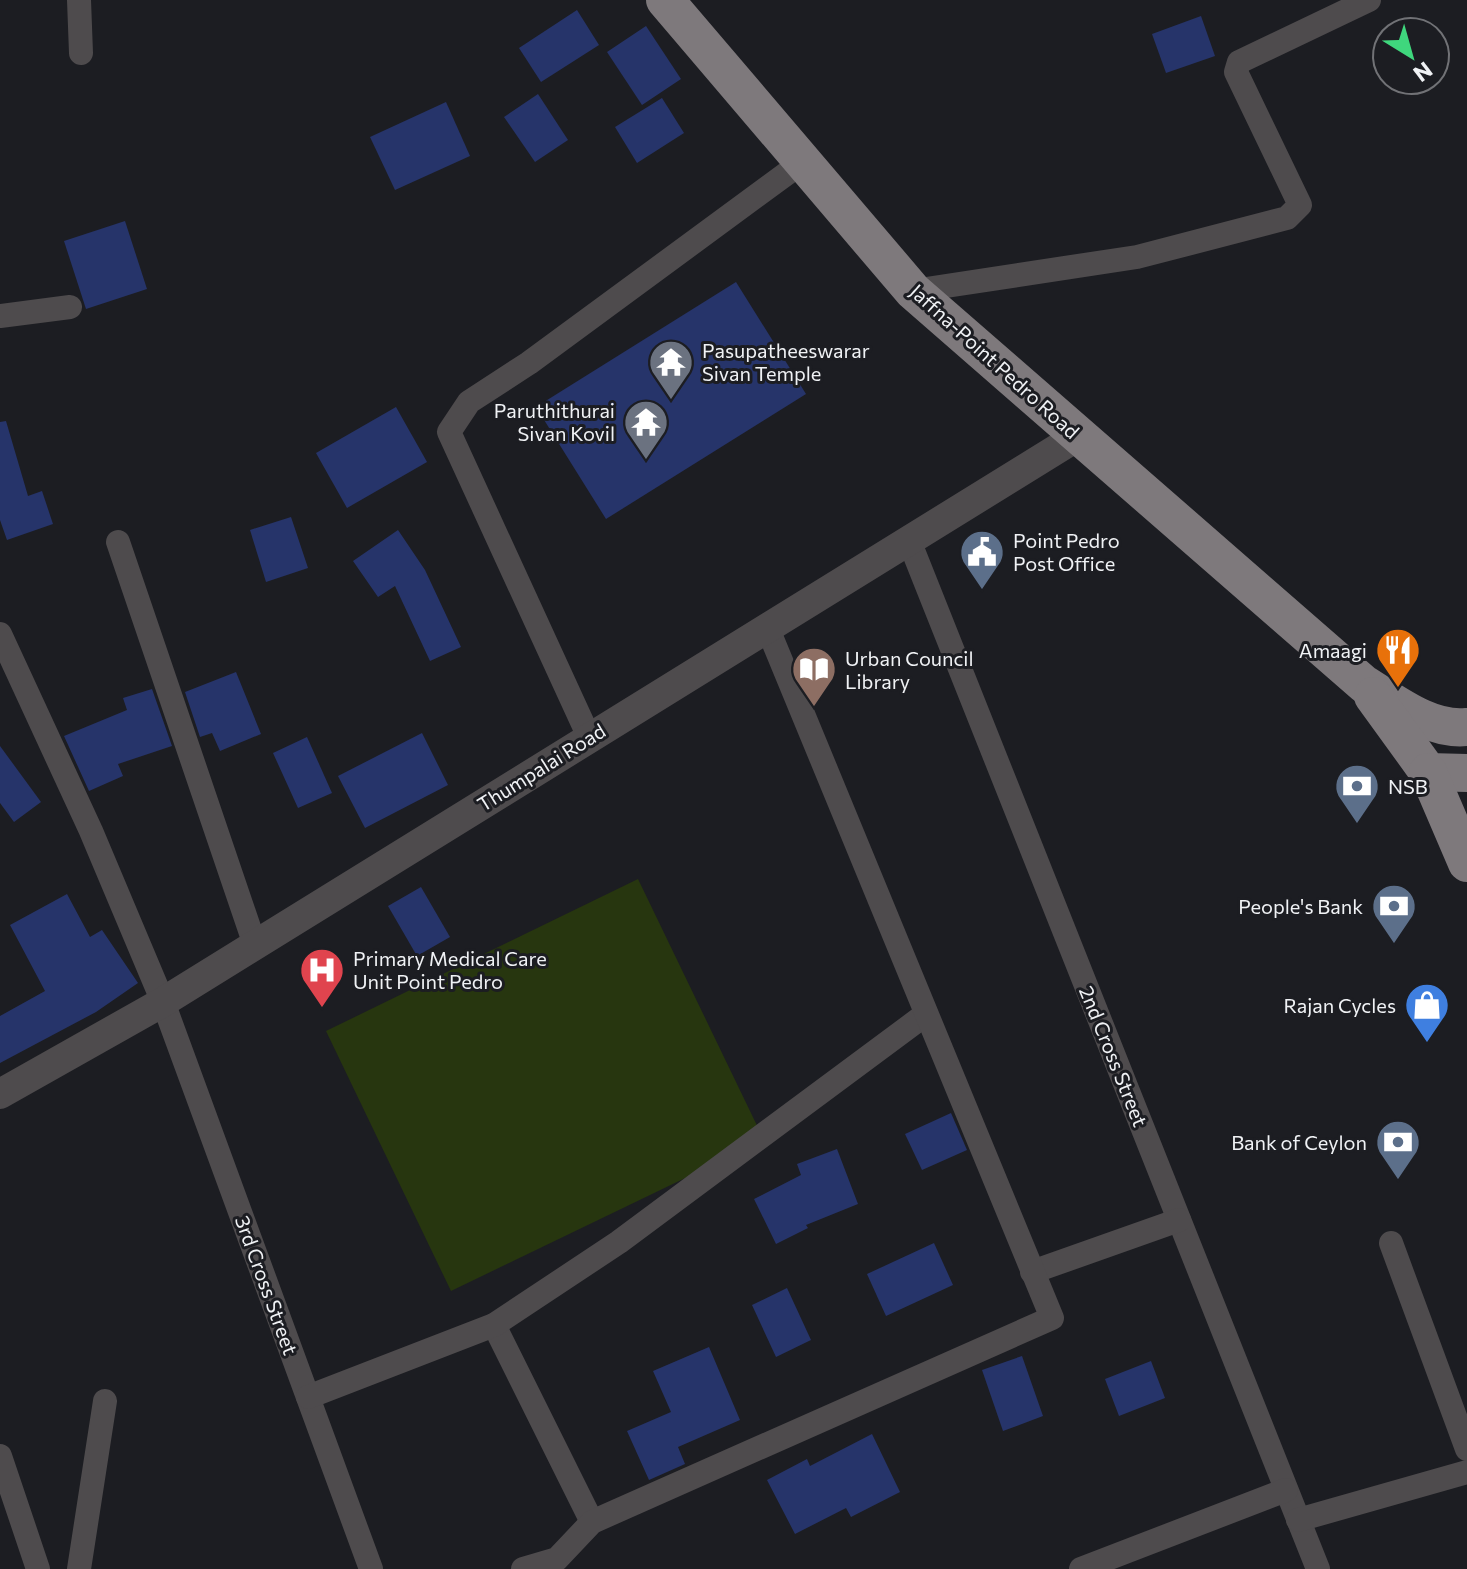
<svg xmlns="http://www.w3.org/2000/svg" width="1467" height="1569" font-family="Commissioner,sans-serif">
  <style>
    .green { fill: #27360f }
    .building { fill: #26346a }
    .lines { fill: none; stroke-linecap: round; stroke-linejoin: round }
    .minor { stroke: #4e4b4d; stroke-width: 24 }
    .tertiary { stroke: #4e4b4d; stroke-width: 30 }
    .primary { stroke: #7e797c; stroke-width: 38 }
    .labels { text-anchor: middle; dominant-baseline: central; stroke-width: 6; stroke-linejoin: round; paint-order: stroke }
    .poi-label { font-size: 20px; fill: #f0f2f5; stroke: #1c1d22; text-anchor: start }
    .street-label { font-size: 20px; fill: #f0f2f5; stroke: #1c1d22 }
  </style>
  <rect width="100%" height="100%" fill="#1c1d22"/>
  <polygon class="green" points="638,879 764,1140 451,1291 326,1031"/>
  <g class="building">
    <polygon points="577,10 599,45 541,82 519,48"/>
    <polygon points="1201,16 1215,56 1166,73 1152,34"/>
    <polygon points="646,26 681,79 642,105 607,52"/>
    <polygon points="538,94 568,140 535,162 504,117"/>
    <polygon points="662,98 684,133 637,163 615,127"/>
    <polygon points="446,102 470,156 395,190 370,137"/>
    <polygon points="125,221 147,289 86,309 64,241"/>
    <polygon points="736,282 806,394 606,519 536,407"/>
    <polygon points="396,407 427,462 347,508 316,453"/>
    <polygon points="6,421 28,496 42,491 53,524 7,540 0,520 0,422"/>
    <polygon points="291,517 308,568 266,582 250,530"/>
    <polygon points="398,530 425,570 461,647 430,661 395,586 378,597 353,561"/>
    <polygon points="236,672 261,734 220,751 212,733 200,737 185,692"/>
    <polygon points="152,689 172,746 118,764 123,776 89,791 64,736 127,710 123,698"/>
    <polygon points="422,733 448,785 365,828 338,776"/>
    <polygon points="307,737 332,793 298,808 273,753"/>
    <polygon points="0,746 41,802 14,822 0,803"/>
    <polygon points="421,887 450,937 417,956 388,906"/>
    <polygon points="67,894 90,937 102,930 138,983 96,1012 0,1063 0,1016 45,991 10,925"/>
    <polygon points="951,1113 967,1150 922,1170 905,1134"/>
    <polygon points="837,1149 858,1204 806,1225 808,1228 776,1244 754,1199 801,1175 797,1164"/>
    <polygon points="934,1243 953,1285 886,1316 867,1274"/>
    <polygon points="787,1288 811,1340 776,1357 752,1305"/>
    <polygon points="709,1347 740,1420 678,1447 685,1464 649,1480 627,1431 671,1412 653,1371"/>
    <polygon points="1022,1356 1043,1416 1003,1431 982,1370"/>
    <polygon points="1151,1361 1165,1398 1119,1416 1105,1379"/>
    <polygon points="872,1434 900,1492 851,1517 846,1508 795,1534 767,1480 807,1459 810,1466"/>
  </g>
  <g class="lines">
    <g class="minor">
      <polyline points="79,0 81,53"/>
      <polyline points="913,291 1137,257 1287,218 1300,205 1236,72 1239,62 1369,0"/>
      <polyline points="0,316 70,307"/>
      <polyline points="118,542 255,945"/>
      <polyline points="910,543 1318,1569"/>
      <polyline points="0,634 91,831 163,1002 371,1569"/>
      <polyline points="589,737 449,432 469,402 529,363 801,163"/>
      <polyline points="1391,1243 1467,1449"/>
      <polyline points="1032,1272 1179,1220"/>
      <polyline points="494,1325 592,1522"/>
      <polyline points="308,1397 494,1325 619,1242 926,1014"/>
      <polyline points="0,1456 38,1569"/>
      <polyline points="1298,1520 1467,1472"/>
      <polyline points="79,1569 105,1401"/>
      <polyline points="523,1569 557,1559 592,1522 1052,1318 768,629"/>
      <polyline points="1081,1569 1286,1490"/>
    </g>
    <polyline class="tertiary" points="0,1094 163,1002 1078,436"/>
    <g class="primary">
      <path d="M665 0 913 291 1364 684C1395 703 1430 731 1467 727"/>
      <polyline points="1373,696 1428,772 1467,773"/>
      <polyline points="1428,772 1467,863"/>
    </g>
  </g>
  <defs>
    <g id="temple-pin" transform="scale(2.3)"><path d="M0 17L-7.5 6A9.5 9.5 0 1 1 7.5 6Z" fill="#6b7280" stroke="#1c1d22"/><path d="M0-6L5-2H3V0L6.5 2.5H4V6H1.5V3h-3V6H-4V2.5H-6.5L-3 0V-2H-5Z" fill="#fff"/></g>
    <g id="civic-pin" transform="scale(2.3)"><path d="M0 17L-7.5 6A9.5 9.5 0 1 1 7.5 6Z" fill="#5c6f8a" stroke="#1c1d22"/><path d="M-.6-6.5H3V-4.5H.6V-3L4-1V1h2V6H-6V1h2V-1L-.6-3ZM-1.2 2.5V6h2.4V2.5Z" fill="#fff"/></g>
    <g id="restaurant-pin" transform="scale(2.3)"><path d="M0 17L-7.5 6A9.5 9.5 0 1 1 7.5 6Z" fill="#e8710a" stroke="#1c1d22"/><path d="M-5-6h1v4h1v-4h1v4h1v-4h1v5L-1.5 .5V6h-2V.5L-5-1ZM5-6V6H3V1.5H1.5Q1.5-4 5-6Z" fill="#fff"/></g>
    <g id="library-pin" transform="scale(2.3)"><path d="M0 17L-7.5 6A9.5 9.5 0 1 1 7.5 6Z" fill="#8d6e63" stroke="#1c1d22"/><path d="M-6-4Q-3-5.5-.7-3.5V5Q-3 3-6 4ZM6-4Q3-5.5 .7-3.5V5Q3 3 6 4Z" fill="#fff"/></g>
    <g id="bank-pin" transform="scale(2.3)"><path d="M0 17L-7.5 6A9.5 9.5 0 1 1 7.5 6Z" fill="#5c6f8a" stroke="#1c1d22"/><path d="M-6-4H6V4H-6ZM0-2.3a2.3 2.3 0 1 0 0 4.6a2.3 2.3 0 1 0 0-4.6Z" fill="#fff"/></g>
    <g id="hospital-pin" transform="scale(2.3)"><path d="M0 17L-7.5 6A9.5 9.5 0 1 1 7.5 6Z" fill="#e0444e" stroke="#1c1d22"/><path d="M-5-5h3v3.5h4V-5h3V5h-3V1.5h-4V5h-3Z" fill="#fff"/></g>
    <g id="shop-pin" transform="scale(2.3)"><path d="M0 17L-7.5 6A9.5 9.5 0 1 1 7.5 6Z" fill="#3f7fe0" stroke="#1c1d22"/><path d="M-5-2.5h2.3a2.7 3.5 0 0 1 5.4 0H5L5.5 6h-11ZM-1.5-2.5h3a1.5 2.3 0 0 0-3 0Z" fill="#fff"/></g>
  </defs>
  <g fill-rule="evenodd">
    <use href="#temple-pin" x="671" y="362"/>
    <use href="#temple-pin" x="646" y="422"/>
    <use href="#civic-pin" x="982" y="552"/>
    <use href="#restaurant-pin" x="1398" y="650"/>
    <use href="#library-pin" x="814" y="669"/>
    <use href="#bank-pin" x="1357" y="786"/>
    <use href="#bank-pin" x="1394" y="906"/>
    <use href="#hospital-pin" x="322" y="970"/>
    <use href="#shop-pin" x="1427" y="1005"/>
    <use href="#bank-pin" x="1398" y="1142"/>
  </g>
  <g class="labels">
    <g class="poi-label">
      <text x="702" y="350">Pasupatheeswarar<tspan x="702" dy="23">Sivan Temple</tspan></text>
      <text x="615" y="410" text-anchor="end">Paruthithurai<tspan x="615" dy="23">Sivan Kovil</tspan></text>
      <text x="1013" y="540">Point Pedro<tspan x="1013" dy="23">Post Office</tspan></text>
      <text x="1367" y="650" text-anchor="end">Amaagi</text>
      <text x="845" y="658">Urban Council<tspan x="845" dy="23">Library</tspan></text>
      <text x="1388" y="786">NSB</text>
      <text x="1363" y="906" text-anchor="end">People's Bank</text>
      <text x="353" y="958">Primary Medical Care<tspan x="353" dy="23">Unit Point Pedro</tspan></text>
      <text x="1396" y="1005" text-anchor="end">Rajan Cycles</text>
      <text x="1367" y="1142" text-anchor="end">Bank of Ceylon</text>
    </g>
    <g class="street-label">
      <text transform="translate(995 361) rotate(42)">Jaffna-Point Pedro Road</text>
      <text transform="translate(541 767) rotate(-32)">Thumpalai Road</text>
      <text transform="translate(1114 1056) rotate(68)">2nd Cross Street</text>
      <text transform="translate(267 1285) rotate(70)">3rd Cross Street</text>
    </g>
  </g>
  <g transform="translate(1411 56) rotate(143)"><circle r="38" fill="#1c1d22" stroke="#717276" stroke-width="2"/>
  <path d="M0-6L14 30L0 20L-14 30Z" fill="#3fd77d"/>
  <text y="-12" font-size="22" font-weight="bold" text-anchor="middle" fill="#f0f2f5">N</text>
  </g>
</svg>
